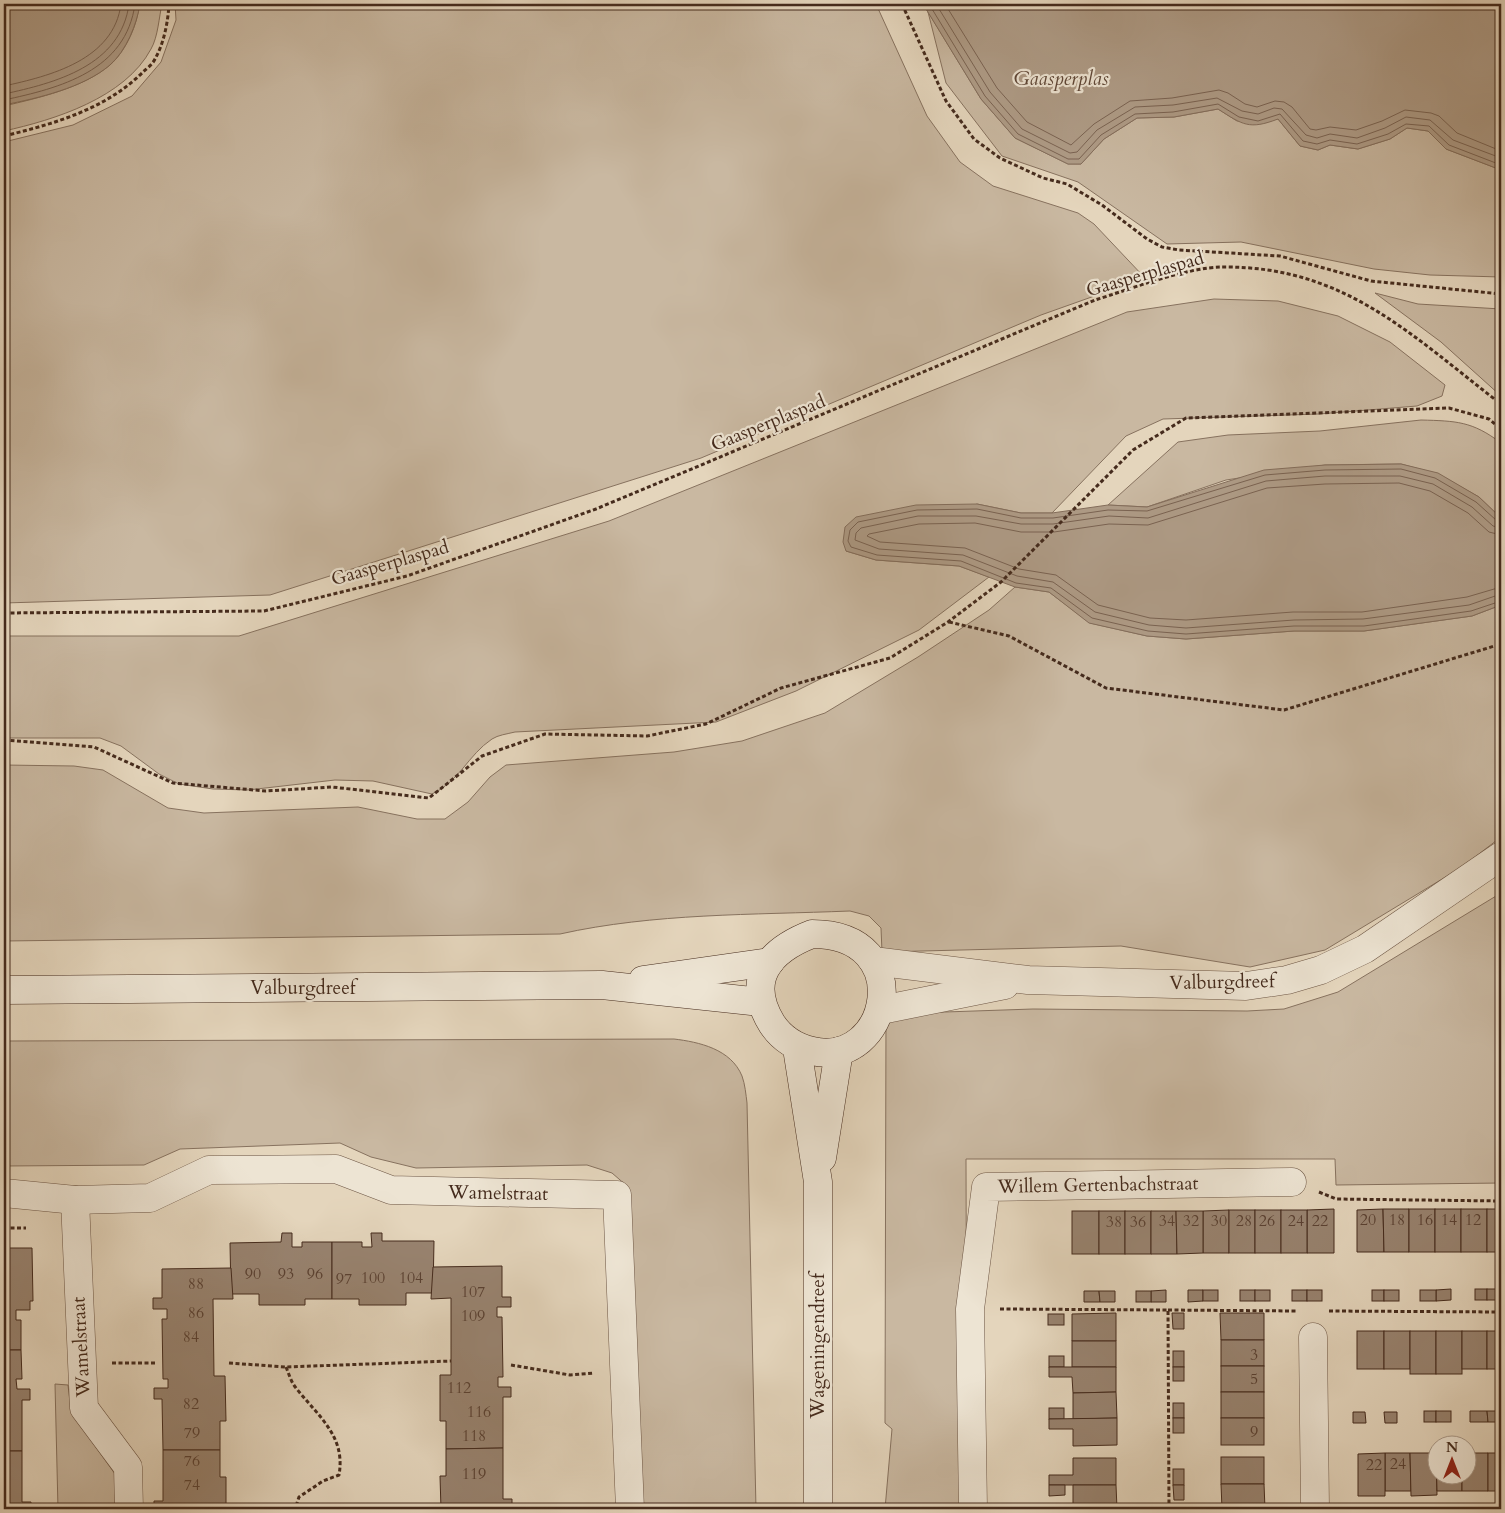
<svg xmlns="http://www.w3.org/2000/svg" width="1505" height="1513" font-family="Cardo,serif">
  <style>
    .green { fill: #c9b8a1; stroke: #87725f }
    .water { fill: #ae9b86; stroke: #846e5c }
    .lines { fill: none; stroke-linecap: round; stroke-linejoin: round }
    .shore { stroke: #7a6352; stroke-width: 1 }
    .building { fill: #988370; stroke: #452b1d }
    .street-casing { stroke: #6d5645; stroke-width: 29 }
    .secondary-casing { stroke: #452b1d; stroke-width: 29 }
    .path { stroke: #452b1d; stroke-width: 3; stroke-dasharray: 4 2.5; stroke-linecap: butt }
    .street { stroke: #ede4d3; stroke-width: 28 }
    .secondary { stroke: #ede4d3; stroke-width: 28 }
    .labels { text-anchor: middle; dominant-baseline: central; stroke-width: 4.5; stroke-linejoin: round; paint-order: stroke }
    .number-label { font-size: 16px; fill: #5a4132 }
    .street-label { font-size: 19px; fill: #452b1d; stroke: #ede4d3 }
    .water-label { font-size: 20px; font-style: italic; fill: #5f4737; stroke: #ede4d3 }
  </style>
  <rect width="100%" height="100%" fill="#e4d5bc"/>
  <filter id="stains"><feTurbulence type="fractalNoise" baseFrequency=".004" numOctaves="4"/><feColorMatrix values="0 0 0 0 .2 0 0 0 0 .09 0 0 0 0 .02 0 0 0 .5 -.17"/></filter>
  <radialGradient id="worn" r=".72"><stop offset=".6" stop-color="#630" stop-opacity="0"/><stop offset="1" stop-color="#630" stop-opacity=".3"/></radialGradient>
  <g class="green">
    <path d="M139 4H162C159 17 158 37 151 49 125 98 54 120 4 131V106C38 98 83 88 110 65 126 51 138 24 139 4Z"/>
    <polygon points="175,4 876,4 927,116 960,162 993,186 1078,213 1094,224 1145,278 1041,315 701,458 270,595 4,603 4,142 73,125 132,96 161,62 176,20"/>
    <polygon points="928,12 981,99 1015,138 1068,164 1081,164 1104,139 1137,118 1174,117 1218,109 1237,121 1278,119 1300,146 1318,150 1330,145 1358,149 1390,139 1407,128 1428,131 1446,149 1501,170 1501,277 1430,275 1374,269 1241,242 1167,244 1078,182 1002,156 946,83"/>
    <polygon points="1375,293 1418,304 1501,309 1501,396 1441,342"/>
    <path d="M1214 299 1278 301 1338 316 1390 342 1445 385 1442 396 1417 406 1319 414 1163 419 1126 436 1052 513H1021L977 504 846 551 876 560 959 566 989 577 919 630 796 691 716 722 515 732C507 734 498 735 492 739 468 755 459 782 432 794L373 781 335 780 248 790 213 789 179 784 159 774 121 746 100 738H4V636H239L609 521 1127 312Z"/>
    <path d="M1421 420C1456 421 1472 421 1501 443V518L1479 497 1438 474 1401 464 1325 465 1226 480 1147 507 1108 505 1178 442 1228 435 1320 431Z"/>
    <path d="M1015 587 1049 592 1090 623 1147 636 1186 639 1294 631H1364L1472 616 1501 605V837L1462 867 1325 950 1250 967 1121 946 882 952 881 928 869 916 850 911C753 915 654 913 560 934L4 941V765L74 766 103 770 168 808 204 813 358 807 417 819H445L468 802 490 777 506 765 674 752 742 741 825 713 918 657 989 610Z"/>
    <polygon points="1501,893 1501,1183 1336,1185 1335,1159 966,1159 967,1509 885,1509 892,1429 885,1423 886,1014 1033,1009 1247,1011 1284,1009 1338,992"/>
    <path d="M674 1039C699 1042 731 1049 742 1076 745 1084 746 1095 747 1103L756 1509H632L631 1218 627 1186 612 1173 587 1165 416 1168 371 1157 340 1143 180 1149 144 1165 4 1166V1041Z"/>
    <polygon points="55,1384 68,1385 71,1412 115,1474 115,1509 58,1509"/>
  </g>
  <g class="water">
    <path d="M4 4H140C137 24 126 51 110 65 83 88 38 98 4 105Z"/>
    <path d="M923 4H1501V170L1446 149 1428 131 1407 128 1390 139 1358 149 1330 145 1318 150 1300 146 1278 119C1249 130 1243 125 1218 109L1174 117 1137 118 1104 139 1081 164H1068L1015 138 981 99Z"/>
    <polygon points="1401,464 1438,473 1479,497 1501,518 1501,605 1472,616 1364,631 1294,631 1186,639 1147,636 1089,623 1049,592 1015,587 959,566 876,560 846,551 843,542 845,527 856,517 916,505 977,504 1021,513 1052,513 1108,505 1147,507 1264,470 1325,465"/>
  </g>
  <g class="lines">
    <g class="shore">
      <polyline points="929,4 985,96 1018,134 1068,159 1079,159 1101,135 1135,114 1173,112 1218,104 1239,117 1258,121 1280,114 1303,141 1317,144 1330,140 1357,144 1388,134 1406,124 1429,126 1449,145 1501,165"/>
      <polyline points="936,4 990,92 1022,129 1070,153 1077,152 1097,130 1135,107 1173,105 1217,98 1242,111 1258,114 1274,108 1282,109 1306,135 1317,138 1330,134 1357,138 1385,128 1406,117 1430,120 1453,140 1501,158"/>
      <polyline points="945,4 997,88 1027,122 1071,145 1094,124 1130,101 1172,98 1219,90 1228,93 1245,104 1257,107 1275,101 1284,102 1292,107 1310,129 1316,130 1330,127 1356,130 1382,121 1405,110 1431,113 1439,116 1457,133 1501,151"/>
      <path d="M4 86C50 76 114 60 121 4"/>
      <path d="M4 94C55 83 121 66 129 4"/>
      <path d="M4 100C60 88 126 71 135 4"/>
      <polyline points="1501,522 1496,520 1476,502 1435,478 1401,469 1325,470 1265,475 1147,511 1108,510 1053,518 1021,518 977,509 917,510 858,522 850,530 848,541 851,547 877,555 961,561 1016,583 1051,588 1092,618 1148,631 1186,634 1294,626 1364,626 1471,611 1501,601"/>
      <polyline points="1501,528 1493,526 1472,507 1433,484 1400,476 1325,476 1266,481 1148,518 1109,516 1053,524 1021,524 976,516 918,516 861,528 856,533 855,540 879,549 963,555 1017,576 1053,582 1095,612 1149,625 1186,628 1294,620 1363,619 1469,605 1501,594"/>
      <polyline points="1501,535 1489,532 1468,513 1430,491 1399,483 1325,484 1267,488 1148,525 1109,524 1054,532 1021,532 975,523 919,524 869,534 867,536 880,542 965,548 1019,569 1056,575 1098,605 1150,618 1186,620 1293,612 1362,612 1467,597 1501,587"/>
    </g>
  </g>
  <g class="building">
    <polygon points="1334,1209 1334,1253 1307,1253 1307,1210"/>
    <polygon points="1383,1209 1384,1252 1357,1252 1357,1210"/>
    <polygon points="1383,1209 1409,1209 1409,1252 1384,1252"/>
    <rect x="1409" y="1209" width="26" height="43"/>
    <rect x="1435" y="1209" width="26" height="43"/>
    <rect x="1461" y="1209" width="26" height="43"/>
    <rect x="1487" y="1209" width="14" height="43"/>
    <polygon points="1229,1210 1229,1253 1203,1253 1203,1211"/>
    <rect x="1229" y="1210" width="26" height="43"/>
    <rect x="1255" y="1210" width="26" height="43"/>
    <rect x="1281" y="1210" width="26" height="43"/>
    <rect x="1072" y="1211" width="27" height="43"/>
    <rect x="1099" y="1211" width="26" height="43"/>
    <rect x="1125" y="1211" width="26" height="43"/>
    <polygon points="1151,1211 1176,1211 1177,1254 1151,1254"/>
    <polygon points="1176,1211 1203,1211 1203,1253 1177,1254"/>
    <polygon points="282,1233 292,1233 292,1247 302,1247 302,1242 332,1242 332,1299 305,1299 305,1305 259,1305 259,1294 231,1294 230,1243 281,1242"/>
    <polygon points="371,1233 382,1233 382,1241 434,1241 433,1293 406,1293 406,1305 359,1305 359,1299 332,1299 332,1242 362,1242 362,1247 372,1247"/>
    <polygon points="4,1248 32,1248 33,1301 30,1301 30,1310 16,1310 16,1320 21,1320 21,1350 4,1350"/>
    <polygon points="502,1266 502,1297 511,1297 511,1307 497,1307 497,1317 502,1317 503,1377 498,1377 498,1387 511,1387 511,1397 503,1397 503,1448 446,1449 446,1421 440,1421 440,1375 451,1375 451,1298 431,1299 433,1267"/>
    <polygon points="231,1268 233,1299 213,1299 214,1376 225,1376 226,1421 220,1421 220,1450 163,1450 162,1399 154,1399 154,1388 168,1388 168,1379 163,1379 162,1319 167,1319 167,1309 153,1309 153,1298 162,1298 162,1269"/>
    <polygon points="1451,1289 1451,1300 1436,1301 1436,1290"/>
    <rect x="1475" y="1289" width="12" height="11"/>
    <rect x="1487" y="1289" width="14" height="11"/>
    <polygon points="1166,1290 1166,1302 1151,1302 1151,1291"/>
    <polygon points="1188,1290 1203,1290 1203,1301 1188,1302"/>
    <rect x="1203" y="1290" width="15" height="11"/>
    <rect x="1240" y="1290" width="15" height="11"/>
    <rect x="1255" y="1290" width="15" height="11"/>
    <rect x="1292" y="1290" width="15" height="11"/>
    <rect x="1307" y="1290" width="15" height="11"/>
    <rect x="1372" y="1290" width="12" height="11"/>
    <rect x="1384" y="1290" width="15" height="11"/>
    <rect x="1420" y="1290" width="16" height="11"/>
    <polygon points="1084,1291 1099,1291 1100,1302 1084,1302"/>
    <polygon points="1099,1291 1115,1291 1115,1302 1100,1302"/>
    <rect x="1136" y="1291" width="15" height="11"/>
    <polygon points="1116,1313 1116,1341 1072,1341 1072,1314"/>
    <polygon points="1172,1313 1184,1313 1184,1329 1173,1329"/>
    <polygon points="1220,1313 1264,1313 1264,1340 1221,1340"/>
    <rect x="1048" y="1314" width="16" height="11"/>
    <rect x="1357" y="1331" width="27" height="38"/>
    <rect x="1384" y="1331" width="26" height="38"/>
    <rect x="1410" y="1331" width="26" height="43"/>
    <rect x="1436" y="1331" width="26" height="43"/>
    <rect x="1462" y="1331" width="25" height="38"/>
    <rect x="1487" y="1331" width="14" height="38"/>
    <rect x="1221" y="1340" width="43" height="26"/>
    <rect x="1072" y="1341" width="44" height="26"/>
    <polygon points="4,1350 21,1350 22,1379 16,1379 17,1389 30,1389 30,1400 22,1400 22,1451 4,1451"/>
    <rect x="1173" y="1351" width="11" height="16"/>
    <rect x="1049" y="1356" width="15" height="11"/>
    <rect x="1221" y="1366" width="43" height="26"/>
    <polygon points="1049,1367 1116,1367 1116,1392 1073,1393 1072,1377 1049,1377"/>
    <rect x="1173" y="1367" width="11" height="14"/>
    <polygon points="1116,1392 1117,1418 1073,1419 1073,1393"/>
    <rect x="1221" y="1392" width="43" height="26"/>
    <rect x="1173" y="1403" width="11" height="15"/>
    <rect x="1049" y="1408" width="15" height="11"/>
    <rect x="1424" y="1411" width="12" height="11"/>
    <rect x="1436" y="1411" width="15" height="11"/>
    <polygon points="1470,1411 1487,1411 1488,1422 1470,1422"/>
    <polygon points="1487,1411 1500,1411 1500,1422 1488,1422"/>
    <polygon points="1353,1412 1365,1412 1366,1423 1353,1423"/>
    <polygon points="1384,1412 1397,1412 1397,1423 1385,1423"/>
    <polygon points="1117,1418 1117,1445 1073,1446 1073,1429 1049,1429 1049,1419"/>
    <rect x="1173" y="1418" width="11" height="15"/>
    <rect x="1221" y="1418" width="43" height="27"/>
    <polygon points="503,1448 503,1499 512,1499 512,1509 441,1509 440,1476 446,1476 446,1449"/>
    <polygon points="163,1450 220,1450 220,1477 226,1477 226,1509 154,1509 154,1501 163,1501"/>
    <polygon points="4,1451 22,1451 22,1502 31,1502 31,1509 4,1509"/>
    <polygon points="1385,1453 1410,1453 1411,1491 1385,1491"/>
    <polygon points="1385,1453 1385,1496 1358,1496 1358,1454"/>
    <polygon points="1410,1453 1436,1453 1437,1495 1411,1496"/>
    <polygon points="1436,1453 1438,1476 1462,1476 1462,1491 1437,1491"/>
    <polygon points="1468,1453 1488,1453 1488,1491 1462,1491 1462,1476 1468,1476"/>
    <rect x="1488" y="1453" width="13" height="38"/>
    <rect x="1221" y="1457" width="43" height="27"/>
    <polygon points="1073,1458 1116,1458 1116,1485 1049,1485 1049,1475 1073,1475"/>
    <rect x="1173" y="1469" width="11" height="16"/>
    <polygon points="1221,1484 1264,1484 1265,1509 1222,1509"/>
    <polygon points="1049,1485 1065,1485 1065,1495 1049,1496"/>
    <polygon points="1073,1485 1116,1485 1117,1509 1073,1509"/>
    <polygon points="1173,1485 1184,1485 1184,1500 1174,1500"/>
  </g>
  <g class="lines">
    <g class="street-casing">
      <g id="street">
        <polyline points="873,961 1028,980 1246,986 1287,980 1321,970 1365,949 1501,856"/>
        <polyline points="881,1010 1005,985"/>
        <polyline points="4,1193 75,1200 150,1198 209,1170 336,1169 391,1190 617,1195 630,1509"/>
        <polyline points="75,1200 84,1408 128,1467 129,1509"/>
        <polyline points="1313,1337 1315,1509"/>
        <polyline points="973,1509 970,1309 986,1187 1292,1182"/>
      </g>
    </g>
    <g class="secondary-casing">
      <g id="secondary">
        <path d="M812 934C919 934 890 1069 812 1051 795 1047 782 1039 772 1024 745 980 768 951 812 934Z"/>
        <polyline points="643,980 770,962"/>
        <polyline points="4,990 602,985 761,1002"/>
        <polyline points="797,1048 818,1182 818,1509"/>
        <polyline points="822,1158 839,1051"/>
      </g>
    </g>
    <g class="path">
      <polyline points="902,4 946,101 974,139 1000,158 1043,178 1067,184 1102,205 1147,239 1162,247 1179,250 1280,256 1371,281 1501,294"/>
      <path d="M4 136C53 124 104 110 142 73 146 69 152 65 155 59 164 43 168 22 169 4"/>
      <path d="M4 613 264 611 407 576 596 509 1095 300C1131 289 1187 267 1223 267 1345 266 1412 336 1501 404"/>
      <polyline points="949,622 1009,636 1106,688 1284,710 1501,644"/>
      <polyline points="4,740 94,747 173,783 266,791 332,787 429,798 482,756 545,734 647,736 706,724 781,688 890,658 948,622 1001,582 1133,450 1186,418 1449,408 1489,419 1501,429"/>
      <polyline points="1319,1192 1336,1199 1501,1201"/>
      <polyline points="4,1228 26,1228"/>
      <polyline points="1000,1309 1168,1310 1169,1509"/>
      <polyline points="1168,1310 1296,1311"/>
      <polyline points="1329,1311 1501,1312"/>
      <polyline points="112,1363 157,1363"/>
      <polyline points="229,1363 286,1367 451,1361"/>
      <polyline points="511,1365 570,1375 594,1373"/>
      <path d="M286 1367C289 1374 291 1382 296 1388 318 1416 346 1436 339 1475L323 1481 299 1497 295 1509"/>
    </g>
    <use href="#street" class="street"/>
    <use href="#secondary" class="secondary"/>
  </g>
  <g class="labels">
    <g class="number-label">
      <text x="1368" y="1220">20</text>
      <text x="1397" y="1220">18</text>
      <text x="1425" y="1220">16</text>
      <text x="1449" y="1220">14</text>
      <text x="1473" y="1220">12</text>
      <text x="1167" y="1221">34</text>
      <text x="1191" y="1221">32</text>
      <text x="1219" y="1221">30</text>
      <text x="1244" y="1221">28</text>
      <text x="1267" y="1221">26</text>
      <text x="1296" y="1221">24</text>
      <text x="1320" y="1221">22</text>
      <text x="1114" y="1222">38</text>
      <text x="1138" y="1222">36</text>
      <text x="253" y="1274">90</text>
      <text x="286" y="1274">93</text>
      <text x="315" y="1274">96</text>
      <text x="373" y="1278">100</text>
      <text x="411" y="1278">104</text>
      <text x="344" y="1279">97</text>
      <text x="196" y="1284">88</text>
      <text x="473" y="1292">107</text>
      <text x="196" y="1313">86</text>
      <text x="473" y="1316">109</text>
      <text x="191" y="1337">84</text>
      <text x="1254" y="1355">3</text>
      <text x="1254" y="1379">5</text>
      <text x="459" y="1388">112</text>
      <text x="191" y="1404">82</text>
      <text x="479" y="1412">116</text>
      <text x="1254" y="1432">9</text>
      <text x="192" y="1433">79</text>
      <text x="474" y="1436">118</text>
      <text x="192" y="1461">76</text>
      <text x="1398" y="1464">24</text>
      <text x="1374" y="1465">22</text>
      <text x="474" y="1474">119</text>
      <text x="192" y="1485">74</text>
    </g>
    <g class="street-label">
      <text transform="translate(1145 274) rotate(-16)">Gaasperplaspad</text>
      <text transform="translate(768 423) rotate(-22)">Gaasperplaspad</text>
      <text transform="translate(390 563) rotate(-16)">Gaasperplaspad</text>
      <text transform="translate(1222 982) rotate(-1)">Valburgdreef</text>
      <text x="303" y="988">Valburgdreef</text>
      <text transform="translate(1098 1185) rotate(-1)">Willem Gertenbachstraat</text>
      <text transform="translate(498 1193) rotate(1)">Wamelstraat</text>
      <text transform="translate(818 1346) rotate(-90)">Wageningendreef</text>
      <text transform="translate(81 1347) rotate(-93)">Wamelstraat</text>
    </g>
    <g class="water-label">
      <text x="1061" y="78">Gaasperplas</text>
    </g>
  </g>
  <rect width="1505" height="1513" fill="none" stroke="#e4d5bc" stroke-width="20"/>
  <rect x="5" y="5" width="1495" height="1503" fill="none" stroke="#452b1d" stroke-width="2.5"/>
  <rect x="10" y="10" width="1485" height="1493" fill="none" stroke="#452b1d"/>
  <g transform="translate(1452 1460)"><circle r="24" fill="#ede4d3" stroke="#aa9a8a"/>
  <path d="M0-4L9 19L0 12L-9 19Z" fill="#8f2418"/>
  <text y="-8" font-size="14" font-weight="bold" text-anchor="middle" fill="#452b1d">N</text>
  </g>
  <rect width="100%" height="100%" filter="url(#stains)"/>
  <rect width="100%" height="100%" fill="url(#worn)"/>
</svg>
